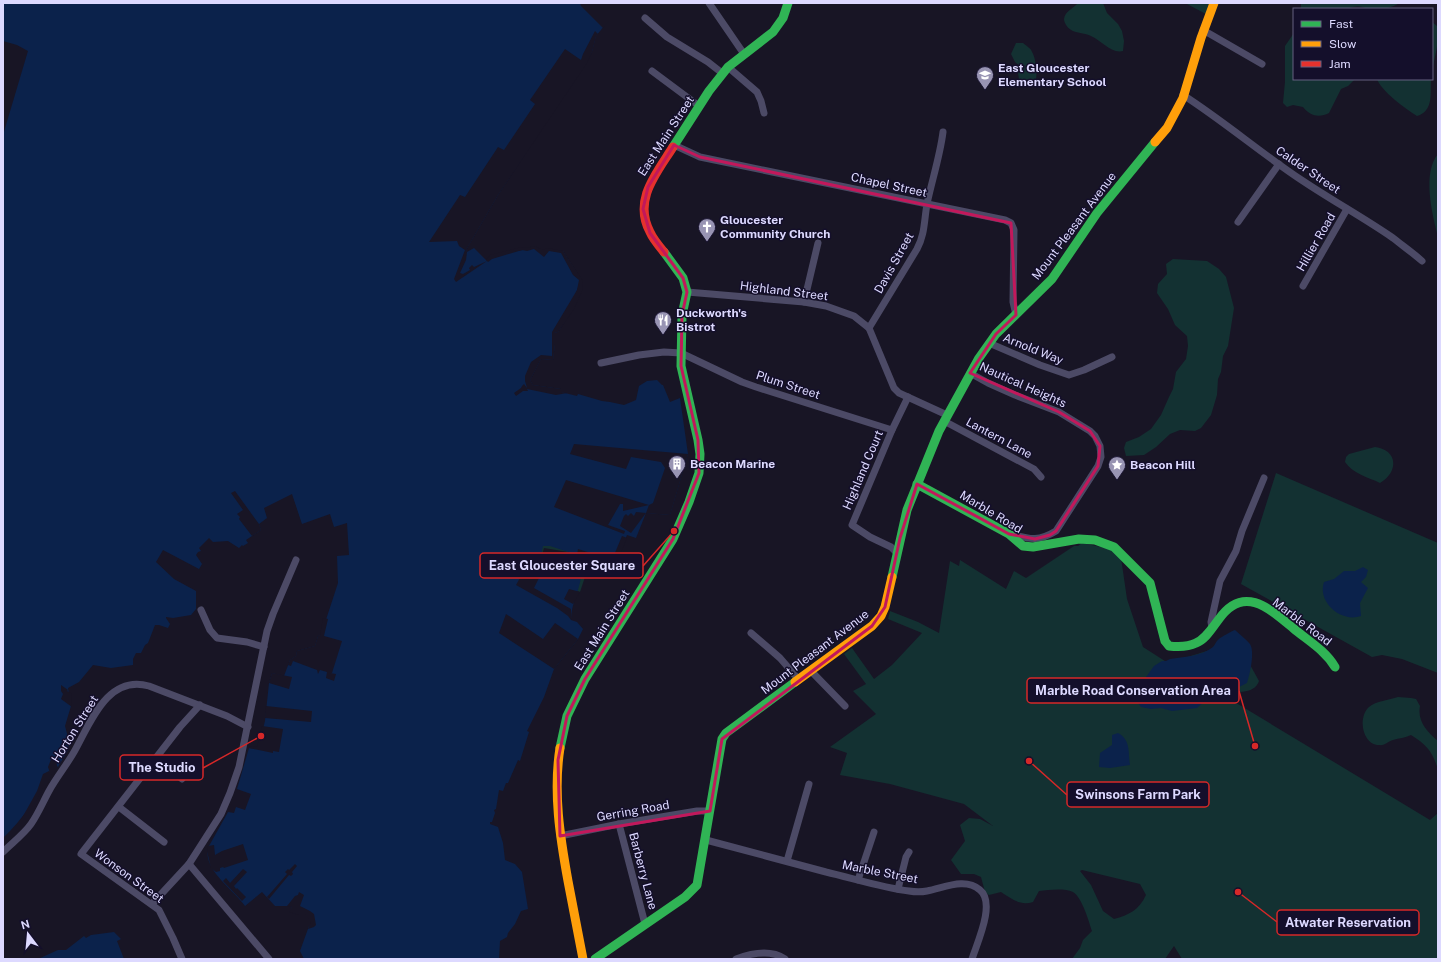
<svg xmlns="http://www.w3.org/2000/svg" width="1441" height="962" font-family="'Public Sans',sans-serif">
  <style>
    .green { fill: #133132; fill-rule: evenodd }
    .water { fill: #0b224b }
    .pier { fill: #181525 }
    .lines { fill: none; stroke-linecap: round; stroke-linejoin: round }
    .street { stroke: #4c4a66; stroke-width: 7 }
    .fast { stroke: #30b455; stroke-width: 9 }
    .slow { stroke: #ff9f0a; stroke-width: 9 }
    .jam { stroke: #e5322d; stroke-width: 9 }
    .marked { fill: none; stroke: #c2185b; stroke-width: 3; stroke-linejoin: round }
    .labels { text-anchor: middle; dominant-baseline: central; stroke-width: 3; stroke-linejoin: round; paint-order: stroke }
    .poi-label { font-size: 12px; font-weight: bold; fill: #ddd9ff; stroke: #140f2b; text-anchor: start }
    .street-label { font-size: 12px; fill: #ddd9ff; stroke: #140f2b }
    .leader { fill: none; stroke: #d62828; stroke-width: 1.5 }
    .callout-dot { fill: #d62828; stroke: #140f2b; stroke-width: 1.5 }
    .callout { fill: #140f2b; stroke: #d62828; stroke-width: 1.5 }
    .callout-label { font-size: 13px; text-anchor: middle; font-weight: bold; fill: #ddd9ff }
  </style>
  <rect width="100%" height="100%" fill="#181525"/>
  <g class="green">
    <path d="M1078 3H1103L1107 13 1118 24 1122 31 1124 41 1123 51C1111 54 1101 40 1091 36 1085 33 1078 33 1073 31 1068 29 1064 23 1064 19 1065 11 1074 8 1078 3Z"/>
    <polygon points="1185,3 1211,3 1206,14"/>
    <path d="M1301 3H1400C1391 8 1382 10 1372 9 1361 8 1359 4 1347 9H1301Z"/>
    <polygon points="1432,22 1437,26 1438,42 1432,71"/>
    <path d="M1294 33V79H1355L1348 86 1341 89 1329 113C1319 118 1310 116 1303 107L1293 105 1287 107 1283 103 1285 82V46Z"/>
    <path d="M1016 43H1023C1026 46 1031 48 1032 52 1036 58 1038 77 1035 83L1029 84 1019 79 1018 73 1020 70V66L1015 62 1011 54Z"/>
    <path d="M1377 79H1431C1430 93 1434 111 1417 116 1406 109 1381 91 1377 79Z"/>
    <path d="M1438 154V237C1432 214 1422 173 1438 154Z"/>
    <polygon points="1173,259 1207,261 1219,269 1226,277 1234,308 1228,346 1223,356 1221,372 1218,379 1217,395 1211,415 1201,428 1195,431 1180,430 1170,434 1156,447 1144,455 1126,456 1124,448 1126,442 1139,437 1151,429 1161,415 1169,397 1173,389 1176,372 1186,359 1188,346 1187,336 1175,325 1168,309 1157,293 1158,284 1167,274 1166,264"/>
    <path d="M1375 447C1398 450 1399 472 1380 483 1368 477 1353 474 1345 462L1346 457 1349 454Z"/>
    <polygon points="1276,473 1438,543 1438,673 1402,659 1382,655 1372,657 1241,584"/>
    <path d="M543 540 612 560H613L608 567 568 552 544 548 542 555 549 562 556 566 585 577 580 592C560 585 546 566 534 549Z"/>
    <path d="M1082 543 1120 551 1127 599 1143 647 1168 663 1210 650C1218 645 1218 635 1230 636L1248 661 1259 681C1254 696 1233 690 1223 695L1430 820 1438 813V959H1182L1174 946 1165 959H1072L1080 948 1083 940 1092 931C1089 922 1082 897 1073 892 1064 888 1049 890 1039 891L1033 902C1020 906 1012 899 1001 892L989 895 985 892 981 877 974 874H961L951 860 965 841 960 825 969 818 980 819 993 826 964 804 890 784 840 775 847 753 830 747 876 714 853 691 866 684 844 654 852 648 874 679 892 665 922 633 888 619 890 611 918 622 939 633 950 561 959 566 960 560 1006 589 1014 571 1026 578 1074 546H1078ZM1082 870 1140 884 1146 895C1139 910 1129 915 1114 919L1103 911 1091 885 1080 871Z"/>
    <path d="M1398 697 1411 698 1416 699 1420 706C1417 721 1427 732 1438 741V770C1433 752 1427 745 1411 735 1405 738 1399 738 1393 740 1388 741 1385 746 1379 745 1363 745 1357 718 1369 707 1376 701 1389 700 1398 697Z"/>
  </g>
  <g class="water">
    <path d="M3 3H626L614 14 596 36 592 52 498 195 466 250 467 252 474 248 487 261 491 256 534 248 543 253 548 250 563 251 581 279 567 318 558 332 554 333V344H555L553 360 541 359 530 380 533 385 561 389V392L577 396 578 394 602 401 610 402 624 405 636 400 639 386 647 381 657 380 662 385H663L670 402 680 398 688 454 670 515 646 513 636 538 627 535 616 561 610 559 605 564 550 546H543L541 555 548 564 581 577C579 592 571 604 571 620L577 622 583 629 578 639 554 669 544 697 527 731 529 732 520 761 518 760 508 783H506L503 791 499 790 496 809 494 810 495 813 492 822H490V824L498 827 503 843 505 860 515 864 522 872 528 909 521 911 515 924 508 933 507 937 500 941 499 959H304L300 951 309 926 314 924 306 912 297 914 290 911 292 907 290 906H275L262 892 245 906C234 890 200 868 209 846L228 812 234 813 236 807 245 810 251 794 237 789 249 748 258 749 265 721 269 683 272 673 284 676 290 660 296 656 297 651 315 646 318 636 321 635 338 583 337 556 349 555 347 523 334 527 330 514 302 524 292 494 264 508 267 518 259 524 261 530 246 540 248 543 243 546 242 545 239 548 228 541 213 542 209 538 199 548 201 551 198 552 196 555 202 564 199 569 163 550 156 562 174 579 196 591V609L191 615 173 618 166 617V618L170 624 168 628 159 625H155L148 643 145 645 141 653H136L133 659V665L111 668 93 665 79 682 68 688 71 706 65 726 69 741 68 750 58 767 57 766 56 759 52 757 48 767 50 773C36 798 24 818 3 838Z"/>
    <path d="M1363 567 1368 570 1366 577 1361 582 1368 588 1360 603 1361 616C1341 623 1317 602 1324 582L1334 579 1344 571H1355Z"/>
    <path d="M1235 630C1240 635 1246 639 1250 644 1255 652 1250 674 1247 683L1227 693 1211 695 1197 708 1172 711 1161 708 1151 709 1141 707 1137 701 1136 691 1154 666 1162 661H1166L1170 659C1183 657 1202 656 1213 647 1215 645 1216 641 1219 639 1221 637 1232 631 1235 630Z"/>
    <path d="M1118 733C1131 740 1128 752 1130 765L1110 768 1099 767 1100 753 1112 745V735Z"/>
    <polygon points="114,932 121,939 117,941 124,959 38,959 58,950 66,950 84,936 86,938 91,935"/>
  </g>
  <g class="pier">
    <polygon points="580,3 627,3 603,28 581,6"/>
    <polygon points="595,31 598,34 596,36 592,52 587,63 498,195 466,250 467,252 466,260 460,273 463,274 470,270 469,268 472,265 474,267 487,261 486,260 490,255 522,247 527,248 534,246 543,250 547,248 563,251 583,281 582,291 574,309 558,332 554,333 554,344 555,344 553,360 541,359 530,380 533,385 561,389 561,392 567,393 556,395 527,389 528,391 523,391 516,396 514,393 521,388 522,386 524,384 527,388 525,381 525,376 531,362 541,355 552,356 552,332 577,290 579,280 573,275 561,253 549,251 544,257 534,249 527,251 522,250 492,259 488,262 487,261 456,282 454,279 465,250 459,246 457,241 429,242 460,195 465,197 498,147 504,150 535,104 530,100 565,49 581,60 583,54"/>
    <polygon points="3,41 17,45 28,51 3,135"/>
    <polygon points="574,444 688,454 670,515 646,513 631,533 620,526 624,516 626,514 628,516 631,513 634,516 636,512 646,513 649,505 623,511 623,504 620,504 608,525 625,531 624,534 554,507 566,480 649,505 653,503 665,468 661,462 631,457 626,469 570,454"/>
    <polygon points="235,491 259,524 261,530 252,536 239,519 240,517 237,514 243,510 231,493"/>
    <polygon points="622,536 627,538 617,562 612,560"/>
    <polygon points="578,549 597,555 594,561 577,555"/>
    <polygon points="525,569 540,576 534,588 571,609 571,620 568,616 557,608 516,585"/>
    <polygon points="569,589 580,592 573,604 564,599"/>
    <polygon points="506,614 543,639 555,623 578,639 554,669 499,633"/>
    <polygon points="323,618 328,619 324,636 342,641 332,673 330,673 336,674 334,681 326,678 327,672 320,670 318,674 317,670 293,661 291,666 288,665 290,660 296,656 297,651 315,646 318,636 320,635"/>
    <polygon points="272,673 292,677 289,689 269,683"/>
    <polygon points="61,685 68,690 67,691 71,693 72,707 61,699 63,694 61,691"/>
    <polygon points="266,706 312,711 311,722 265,718"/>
    <polygon points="262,726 283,729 279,752 273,751 273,753 249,748 249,746 257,747"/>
    <polygon points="49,771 52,774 48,783 43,788 36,801 24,819 22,818 37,791 43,774"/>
    <polygon points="243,844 248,860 224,868 223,867 220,868 220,871 216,872 211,868 207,851 208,846 214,845 215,855 222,851"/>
    <polygon points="295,864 297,866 292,872 293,874 291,876 289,875 269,899 267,897 287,874 285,872 288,869 289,870"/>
    <polygon points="243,869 247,872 234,886 236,889 237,888 246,897 242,901 223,881 226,878 230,883"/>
    <polygon points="299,892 304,895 300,906 310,911 314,914 316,925 314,927 308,929 311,922 305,914 301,914 299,915 289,912 292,907 287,906 295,896 298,895"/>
  </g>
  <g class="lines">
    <g class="street">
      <polyline points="709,3 744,54"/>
      <polyline points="645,18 667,37 708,62 722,73"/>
      <polyline points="1203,30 1262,64"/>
      <polyline points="728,67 757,92 761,101 764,113"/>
      <polyline points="652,71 699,106"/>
      <path d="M1183 95C1225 122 1262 154 1303 181 1333 201 1364 218 1393 238 1403 246 1413 253 1422 261"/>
      <polyline points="674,145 700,157 1005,220 1011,223 1014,230 1013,302 1016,315"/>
      <polyline points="1238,222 1279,164"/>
      <polyline points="1303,286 1347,209"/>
      <polyline points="687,292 804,302 826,306 854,316 869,328 894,388 899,393 947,415"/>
      <polyline points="804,302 818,243"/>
      <path d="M869 328 917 249C925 234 924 221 927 204 932 180 940 156 943 132"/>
      <polyline points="989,343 1040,365 1069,375 1084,370 1112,357"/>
      <polyline points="601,363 639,355 664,352 681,353 742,382 756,387 892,430"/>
      <path d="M970 373 988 383 1015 395 1059 412 1090 431 1095 436 1100 446 1101 457 1098 466 1056 531C1038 542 1030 539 1010 534"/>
      <polyline points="944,421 1034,469 1041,477"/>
      <polyline points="897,553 891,547 870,537 852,525 892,430 908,397"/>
      <polyline points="201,610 210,630 217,638 247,642 264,647"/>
      <polyline points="1212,628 1211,622 1220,581 1236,551 1242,531 1264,478"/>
      <polyline points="751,633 780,658 799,680"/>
      <polyline points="811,671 845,706"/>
      <polyline points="156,758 169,767 182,779"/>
      <polyline points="119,807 164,842"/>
      <polyline points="619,824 645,924"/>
      <polyline points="560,836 619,824 697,811 710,811"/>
      <path d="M706 840C746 851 786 861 826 872 852 878 883 888 909 891 915 892 922 892 927 891 944 888 965 877 980 890 996 903 977 943 972 959"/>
      <path d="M3 852C12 843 24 834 31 824 38 814 43 802 49 791 56 778 66 766 74 752 90 724 107 674 149 686L227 716 248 727"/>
      <polyline points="787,861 809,784"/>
      <polyline points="189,864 269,959"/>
      <polyline points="858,880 874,832"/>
      <polyline points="898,889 906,857 909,852"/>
      <polyline points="152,904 189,864 221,814 230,793 239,767 267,631 273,614 296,560"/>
      <polyline points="182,959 173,938 159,910 81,854 180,727 200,705"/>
      <path d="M736 959C752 953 770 949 785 959"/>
    </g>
    <g class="fast">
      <polyline points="673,147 709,91 728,67 773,32 783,18 788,3"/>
      <path d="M917 484 1009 534 1023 546 1033 547 1079 539 1095 540 1114 547 1150 583 1165 641 1169 646C1178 647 1188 647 1196 643 1206 639 1212 628 1219 619 1243 585 1268 607 1293 628 1307 640 1325 650 1335 667"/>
      <polyline points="892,577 907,510 939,431 979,358 996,334 1052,279 1097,213 1155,142"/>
      <polyline points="560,748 567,716 585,679 673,539 689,502 699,473 700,454 698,440 681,366 682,315 687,292 683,278 664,252"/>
      <polyline points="595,959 685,897 697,885 722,739 726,733 795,682"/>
    </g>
    <g class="slow">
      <polyline points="1155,142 1167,128 1183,98 1201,38 1214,3"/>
      <polyline points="795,682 872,626 881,616 885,607 892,577"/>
      <path d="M560 748C553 792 560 837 568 881 573 907 578 933 583 959"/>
    </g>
    <path class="jam" d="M664 252C659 246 653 239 650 232 633 200 656 174 673 147"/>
  </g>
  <path class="marked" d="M674 145 700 157 1011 223 1016 315 996 334 970 373 1059 412 1090 431 1100 446 1098 466 1056 531 1050 535 1035 539 1009 534 917 484 900 538 885 607 872 626 722 739 710 811 560 836 558 760 567 716 585 679 673 539 699 473 698 440 681 366 682 315 687 292 683 278 650 233 643 209 648 187Z"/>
  <defs>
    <g id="school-pin" transform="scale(0.9)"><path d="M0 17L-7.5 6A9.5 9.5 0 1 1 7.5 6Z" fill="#9894b3" stroke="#140f2b"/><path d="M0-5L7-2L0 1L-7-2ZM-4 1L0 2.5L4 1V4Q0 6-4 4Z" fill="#fff"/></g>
    <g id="church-pin" transform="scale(0.9)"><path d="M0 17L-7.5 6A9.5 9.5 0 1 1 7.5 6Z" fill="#9894b3" stroke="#140f2b"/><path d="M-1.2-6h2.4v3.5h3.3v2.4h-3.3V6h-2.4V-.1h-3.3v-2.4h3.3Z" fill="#fff"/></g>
    <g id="restaurant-pin" transform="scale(0.9)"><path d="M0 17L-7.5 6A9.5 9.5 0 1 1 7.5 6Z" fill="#9894b3" stroke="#140f2b"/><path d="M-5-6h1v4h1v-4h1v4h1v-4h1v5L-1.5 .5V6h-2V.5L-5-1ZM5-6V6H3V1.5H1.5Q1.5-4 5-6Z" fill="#fff"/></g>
    <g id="building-pin" transform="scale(0.9)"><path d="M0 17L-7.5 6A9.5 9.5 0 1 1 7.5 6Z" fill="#9894b3" stroke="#140f2b"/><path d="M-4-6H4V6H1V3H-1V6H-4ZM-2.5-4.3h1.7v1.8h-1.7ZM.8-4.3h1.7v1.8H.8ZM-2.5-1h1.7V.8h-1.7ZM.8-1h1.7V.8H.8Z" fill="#fff"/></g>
    <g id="sight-pin" transform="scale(0.9)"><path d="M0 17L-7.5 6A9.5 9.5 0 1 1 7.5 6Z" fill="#9894b3" stroke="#140f2b"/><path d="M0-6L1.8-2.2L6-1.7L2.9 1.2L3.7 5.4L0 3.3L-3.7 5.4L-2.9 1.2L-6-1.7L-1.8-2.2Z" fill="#fff"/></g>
  </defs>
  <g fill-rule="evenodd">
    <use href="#school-pin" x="985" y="75"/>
    <use href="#church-pin" x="707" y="227"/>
    <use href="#restaurant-pin" x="663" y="320"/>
    <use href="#building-pin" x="677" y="464"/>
    <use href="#sight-pin" x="1117" y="465"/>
  </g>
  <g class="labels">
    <g class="poi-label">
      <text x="998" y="68">East Gloucester<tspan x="998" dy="14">Elementary School</tspan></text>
      <text x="720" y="220">Gloucester<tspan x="720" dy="14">Community Church</tspan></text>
      <text x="676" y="313">Duckworth's<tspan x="676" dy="14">Bistrot</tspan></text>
      <text x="690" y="464">Beacon Marine</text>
      <text x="1130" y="465">Beacon Hill</text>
    </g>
    <g class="street-label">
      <text transform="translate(666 136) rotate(-57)">East Main Street</text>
      <text transform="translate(1308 170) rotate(34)">Calder Street</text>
      <text transform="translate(889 185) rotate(12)">Chapel Street</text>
      <text transform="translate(1074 226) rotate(-53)">Mount Pleasant Avenue</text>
      <text transform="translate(1316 242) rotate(-60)">Hillier Road</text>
      <text transform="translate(894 263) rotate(-61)">Davis Street</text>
      <text transform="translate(784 291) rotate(7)">Highland Street</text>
      <text transform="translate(1033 349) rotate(22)">Arnold Way</text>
      <text transform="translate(788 385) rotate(18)">Plum Street</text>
      <text transform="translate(1023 385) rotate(24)">Nautical Heights</text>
      <text transform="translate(999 438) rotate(28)">Lantern Lane</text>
      <text transform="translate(863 470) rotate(-67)">Highland Court</text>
      <text transform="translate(991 512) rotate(31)">Marble Road</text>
      <text transform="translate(1302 622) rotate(37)">Marble Road</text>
      <text transform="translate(602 630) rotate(-58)">East Main Street</text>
      <text transform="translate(815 652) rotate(-37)">Mount Pleasant Avenue</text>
      <text transform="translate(75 729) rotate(-58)">Horton Street</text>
      <text transform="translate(633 811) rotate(-10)">Gerring Road</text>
      <text transform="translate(643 871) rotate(75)">Barberry Lane</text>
      <text transform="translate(880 872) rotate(11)">Marble Street</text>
      <text transform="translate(129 876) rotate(36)">Wonson Street</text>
    </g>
  </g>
  <path class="leader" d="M674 531L643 566M1255 746L1239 691M261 736L203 768M1029 761L1067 795M1238 892L1277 922"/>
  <g class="callout-dot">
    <circle cx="674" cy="531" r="4"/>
    <circle cx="1255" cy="746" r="4"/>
    <circle cx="261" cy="736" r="4"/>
    <circle cx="1029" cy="761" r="4"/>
    <circle cx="1238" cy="892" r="4"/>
  </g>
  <g class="callout">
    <rect x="480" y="553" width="163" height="25" rx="4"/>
    <rect x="1027" y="678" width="212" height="25" rx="4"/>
    <rect x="120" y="755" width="83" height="25" rx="4"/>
    <rect x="1067" y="782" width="142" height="25" rx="4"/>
    <rect x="1277" y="910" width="142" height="25" rx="4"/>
  </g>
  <g class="callout-label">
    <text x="562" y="570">East Gloucester Square</text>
    <text x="1133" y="695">Marble Road Conservation Area</text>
    <text x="162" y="772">The Studio</text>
    <text x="1138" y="799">Swinsons Farm Park</text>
    <text x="1348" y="927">Atwater Reservation</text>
  </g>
  <rect width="1441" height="962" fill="none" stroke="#ddd9ff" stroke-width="8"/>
  <rect x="1293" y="8" width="140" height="72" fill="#140f2b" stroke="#646080"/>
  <rect x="1301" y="21" width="20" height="6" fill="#30b455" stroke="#646080"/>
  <text x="1329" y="28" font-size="12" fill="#ddd9ff">Fast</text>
  <rect x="1301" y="41" width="20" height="6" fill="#ff9f0a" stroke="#646080"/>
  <text x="1329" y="48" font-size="12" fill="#ddd9ff">Slow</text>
  <rect x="1301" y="61" width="20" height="6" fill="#e5322d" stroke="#646080"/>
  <text x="1329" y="68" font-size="12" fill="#ddd9ff">Jam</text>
  <g transform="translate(28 934) rotate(344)" stroke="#140f2b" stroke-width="3" paint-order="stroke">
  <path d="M0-3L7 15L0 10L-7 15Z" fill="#ddd9ff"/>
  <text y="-6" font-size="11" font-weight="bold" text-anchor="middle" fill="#ddd9ff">N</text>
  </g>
</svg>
